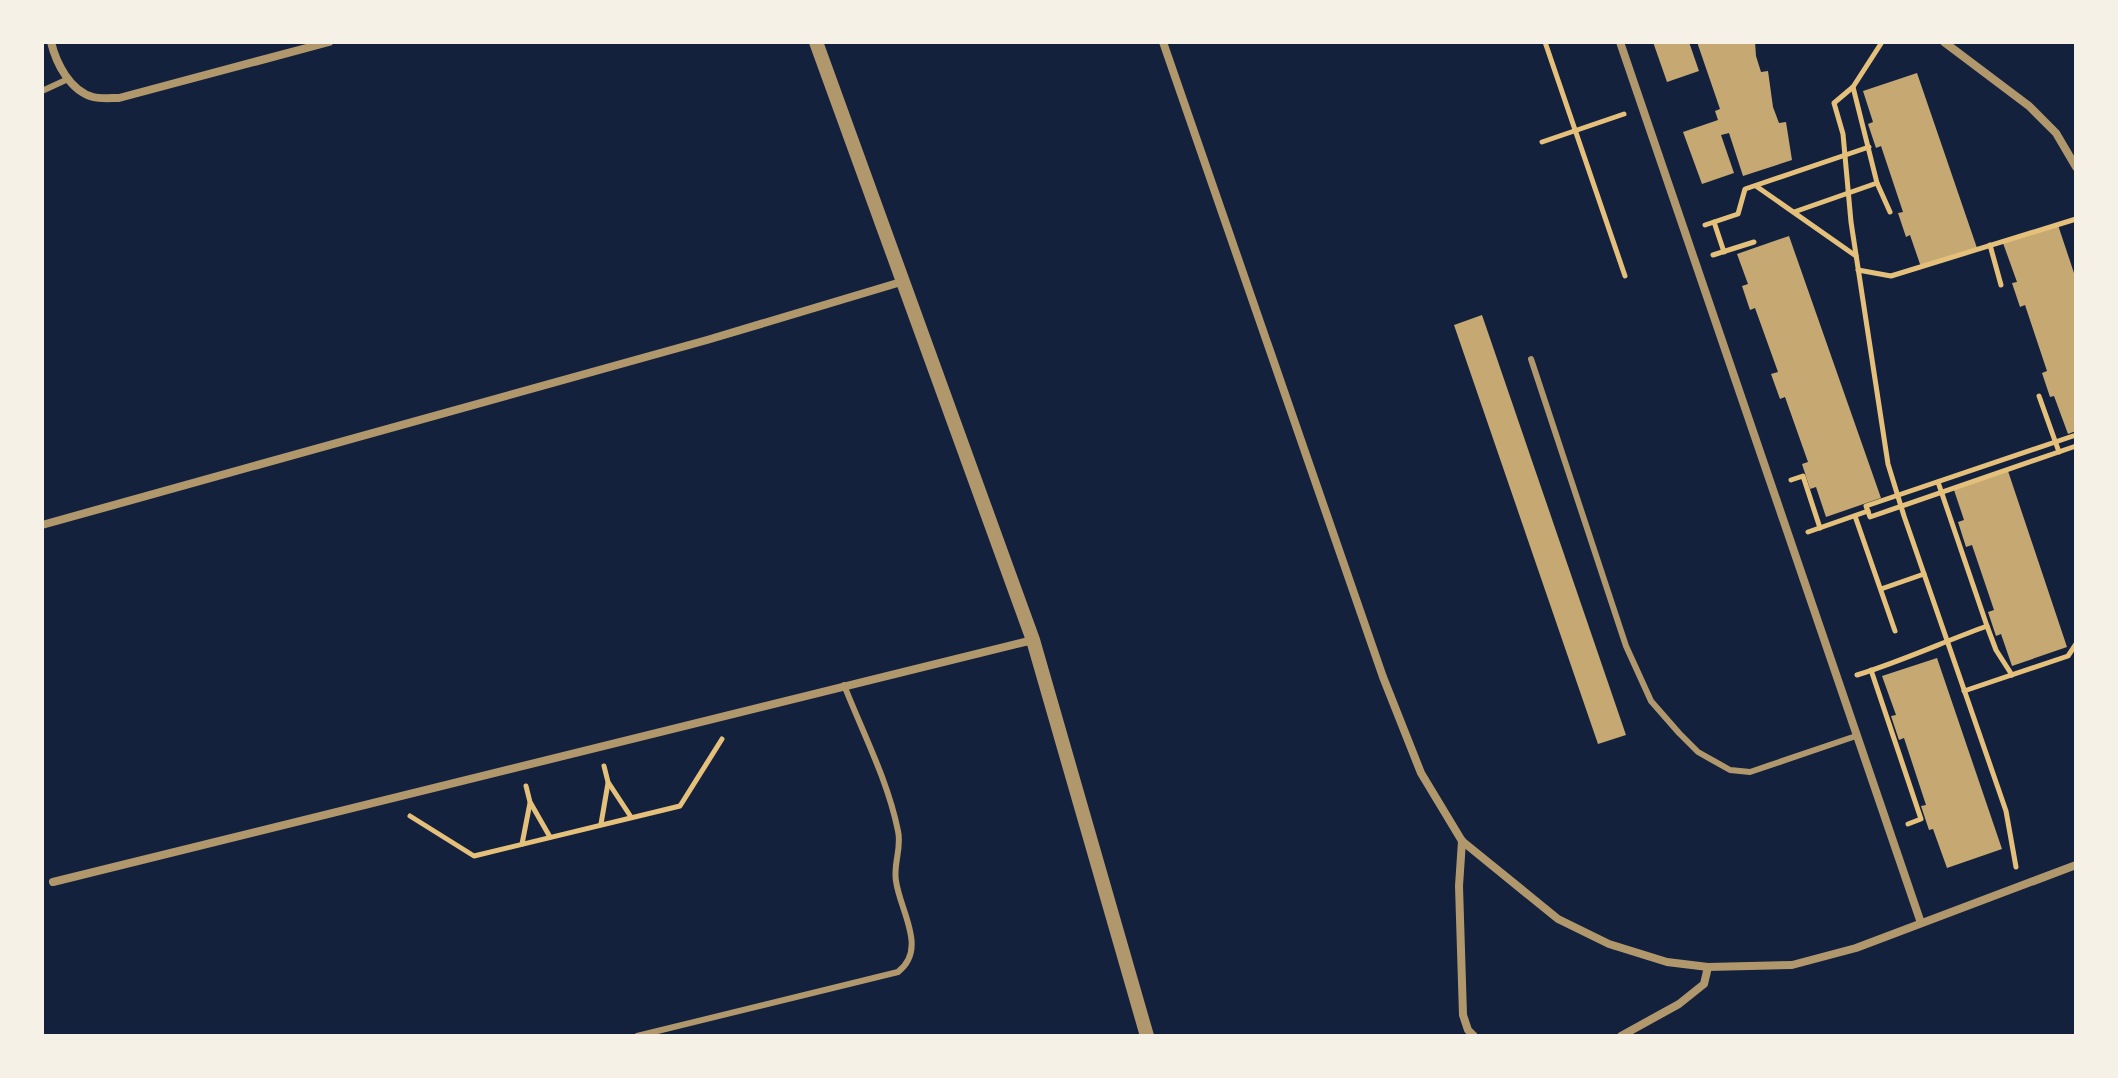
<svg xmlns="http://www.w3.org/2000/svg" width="2118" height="1078" font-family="'Noto Serif',serif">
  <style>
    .building { fill: #c6a872 }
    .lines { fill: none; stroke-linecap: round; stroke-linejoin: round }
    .path { stroke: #e5c07b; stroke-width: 5 }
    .service { stroke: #b1986c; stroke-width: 6 }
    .minor { stroke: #b1986c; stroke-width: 8 }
    .tertiary { stroke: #b1986c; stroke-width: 14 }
  </style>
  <rect width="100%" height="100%" fill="#14213d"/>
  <g class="building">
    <polygon points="1653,42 1689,42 1699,71 1667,82"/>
    <polygon points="1697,42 1755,42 1756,56 1761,72 1768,71 1773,107 1779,123 1786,122 1792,160 1743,176 1729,133 1721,135 1734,173 1702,184 1683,132 1718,120 1715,111 1720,109"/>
    <polygon points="1917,73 1977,248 1921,267 1910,235 1906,237 1898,213 1903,212 1881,146 1876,148 1868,124 1873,122 1863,91"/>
    <polygon points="2058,225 2076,279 2076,431 2068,434 2054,396 2050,397 2042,373 2047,371 2025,305 2020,307 2012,283 2017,282 2003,243"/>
    <polygon points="1789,236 1881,498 1826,517 1816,487 1810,489 1802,464 1808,462 1785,397 1780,399 1771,374 1778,372 1755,308 1750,310 1742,286 1748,284 1737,254"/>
    <polygon points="1482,315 1626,735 1598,744 1454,325"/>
    <polygon points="2008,471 2067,647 2012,666 2001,634 1996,636 1988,612 1994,610 1972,545 1966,547 1958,522 1964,520 1954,490"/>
    <polygon points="1937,658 2002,849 1947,868 1933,829 1929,830 1921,806 1926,805 1904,738 1899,740 1891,716 1896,715 1882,676"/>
  </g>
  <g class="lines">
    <g class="path">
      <polyline points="1545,42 1625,276"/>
      <polyline points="1882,42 1853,87 1834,103 1843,134 1851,222 1888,464 1904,516 2006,811 2016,867"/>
      <polyline points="1853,87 1877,183 1890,212"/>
      <polyline points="1542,142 1624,114"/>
      <polyline points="1756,186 1856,256"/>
      <polyline points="1794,212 1877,183"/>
      <polyline points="1714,222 1724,252"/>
      <polyline points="1705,225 1738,214 1745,189 1869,147"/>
      <polyline points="1990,245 2001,285"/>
      <polyline points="1713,255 1754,242"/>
      <polyline points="1858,270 1891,276 2076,219"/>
      <polyline points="2039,396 2059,452"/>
      <polyline points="2076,435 1866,506 1870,517 2076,446"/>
      <polyline points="1791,480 1803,476 1820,528"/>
      <polyline points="1938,482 1987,626 1996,650 2012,675"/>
      <polyline points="1855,516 1895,631"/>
      <polyline points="1808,532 1868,511"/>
      <polyline points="1881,589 1924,574"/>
      <polyline points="1871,670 1921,819 1908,824"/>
      <path d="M1857 675C1902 661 1943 642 1987 626"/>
      <polyline points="1964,691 2068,656 2076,644"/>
      <polyline points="604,766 608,782 631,817"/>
      <polyline points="526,786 530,802 550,837"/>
      <polyline points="410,816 474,856 680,806 722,739"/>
      <polyline points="601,824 608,783"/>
      <polyline points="522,844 530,803"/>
    </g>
    <g class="service">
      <polyline points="42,91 68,79"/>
      <polyline points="1531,359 1626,646 1651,701 1679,733 1698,752 1730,770 1750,772 1856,736"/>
      <path d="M637 1036 898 972C928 949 900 911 896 881 893 864 902 848 898 831 888 781 863 733 844 685"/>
    </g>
    <g class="minor">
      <path d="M51 42C56 63 70 91 93 97 100 99 111 98 119 98L329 42"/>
      <polyline points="1163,42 1383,677 1421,773 1462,841 1558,919 1609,944 1667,962 1708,967 1792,965 1856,948 2076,865"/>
      <polyline points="1620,42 1921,923"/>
      <polyline points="1944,42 2029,106 2056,133 2076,167"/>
      <polyline points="42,525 707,340 901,282"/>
      <polyline points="1462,841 1459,886 1463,1015 1468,1030 1474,1036"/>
      <polyline points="53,882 1033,640"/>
      <polyline points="1621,1036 1679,1004 1704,984 1708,967"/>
    </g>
    <polyline class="tertiary" points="816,42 1033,640 1147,1036"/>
  </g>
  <rect width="2118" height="1078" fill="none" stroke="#f6f1e7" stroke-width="88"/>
</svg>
